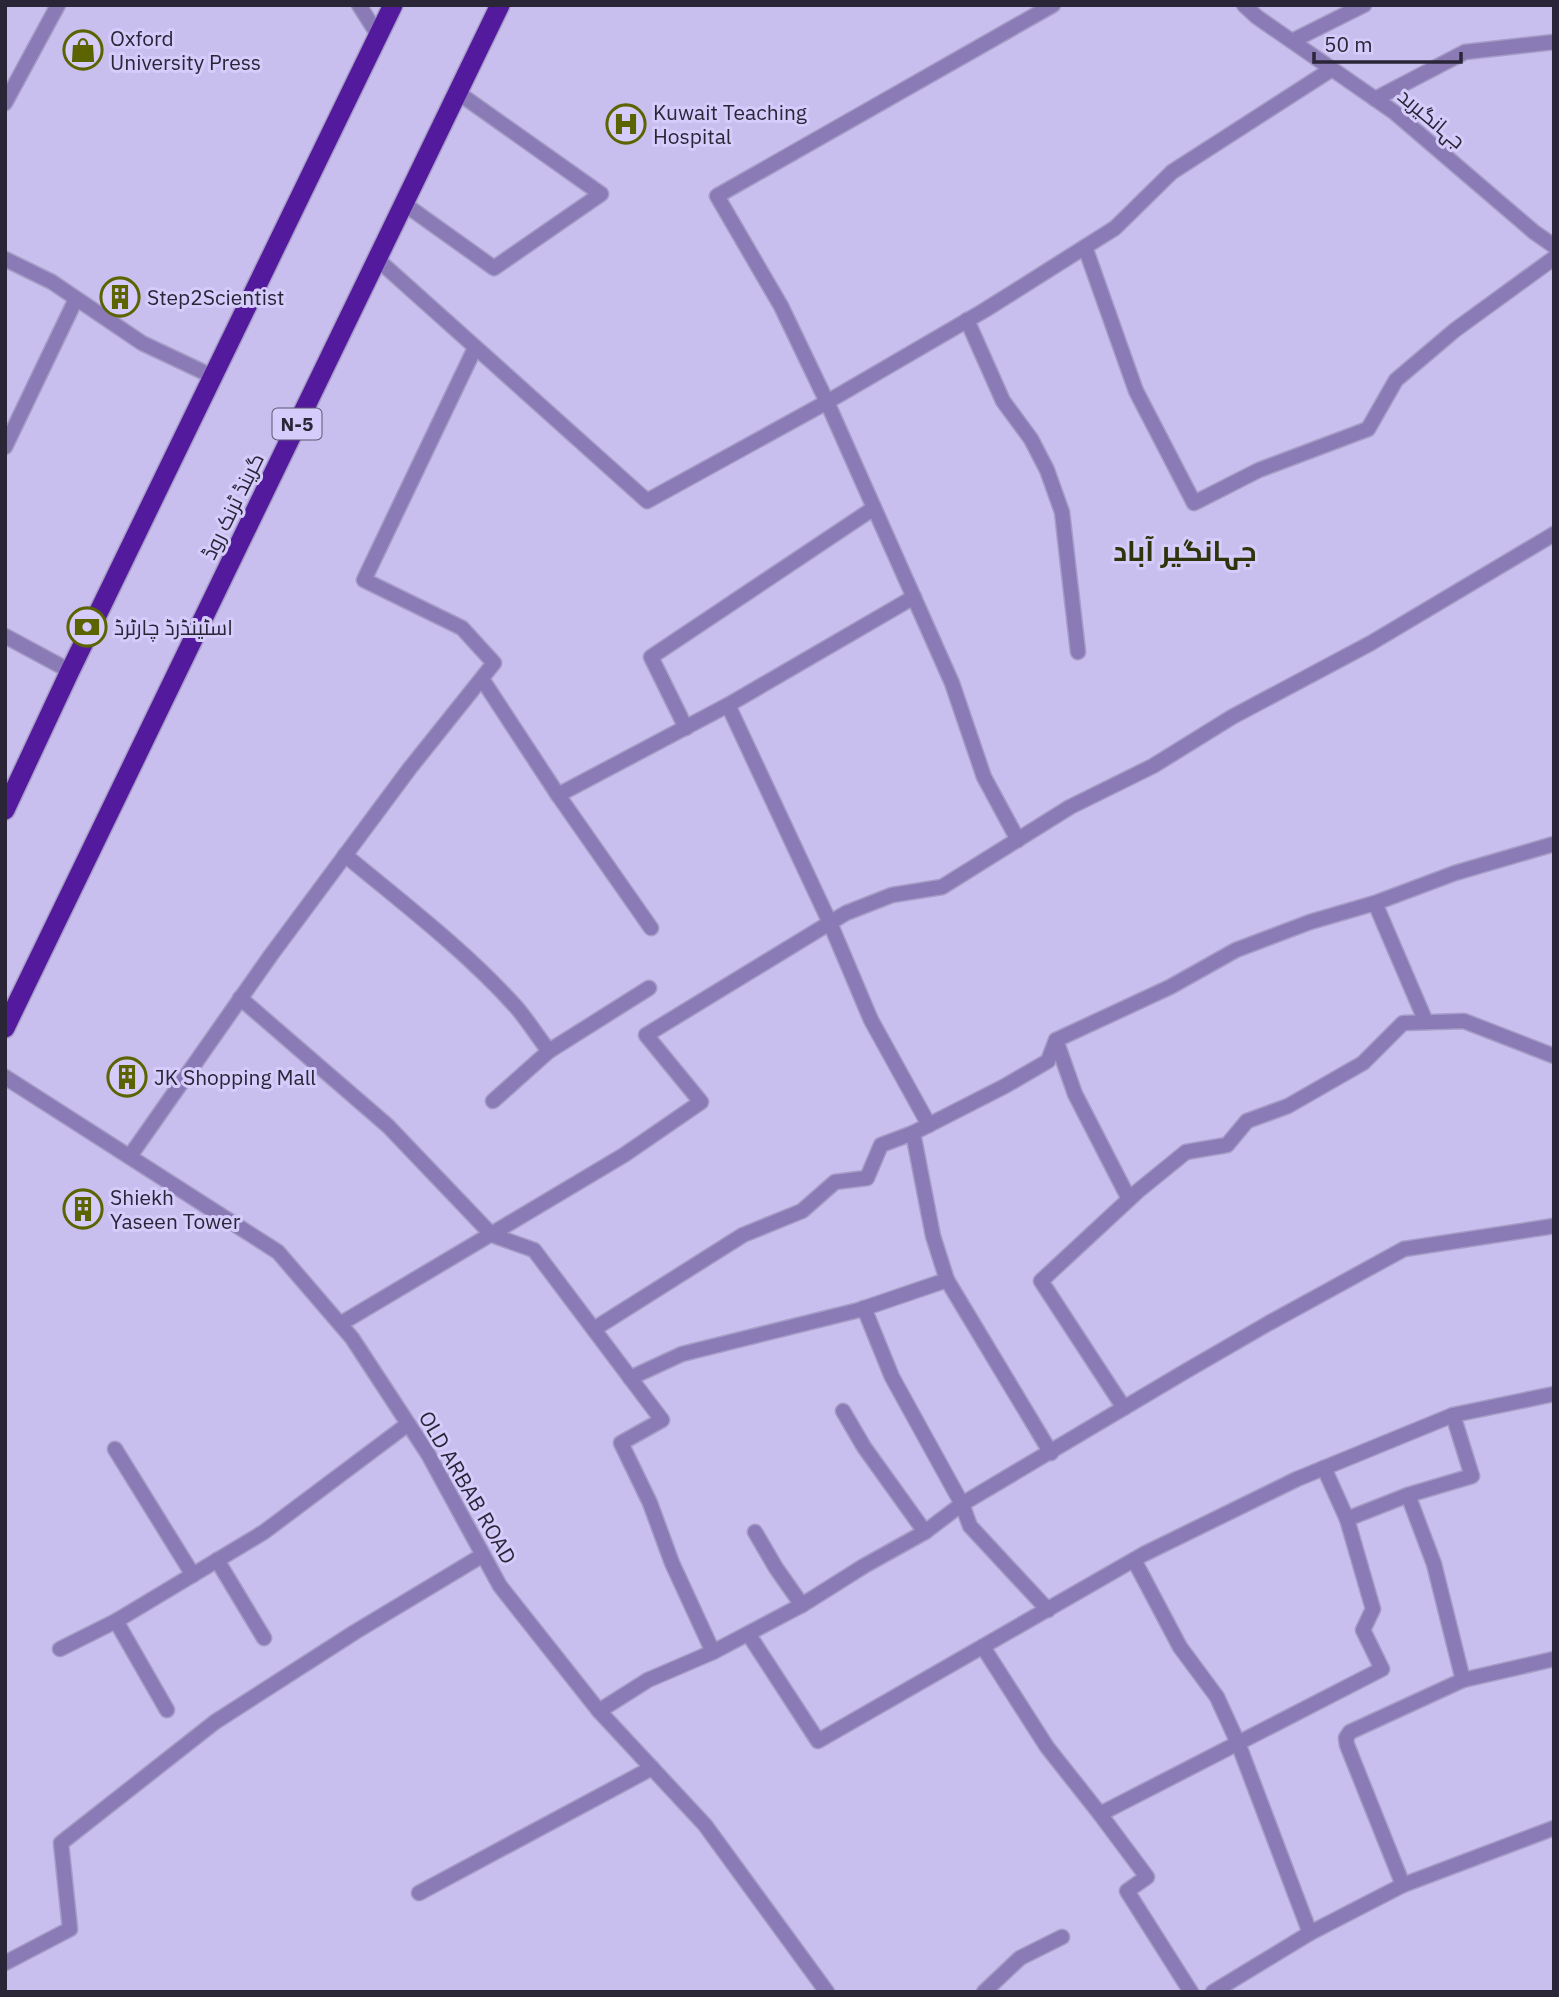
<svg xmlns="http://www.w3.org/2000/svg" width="1559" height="1997" font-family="'IBM Plex Sans',Cairo,sans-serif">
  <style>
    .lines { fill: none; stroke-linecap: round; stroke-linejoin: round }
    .minor-casing { stroke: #a69dc6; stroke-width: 17 }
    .tertiary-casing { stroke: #a69dc6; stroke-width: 17 }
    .trunk-casing { stroke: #a69dc6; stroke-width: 22 }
    .minor { stroke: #8a7bb7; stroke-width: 14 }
    .tertiary { stroke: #8a7bb7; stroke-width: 14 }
    .trunk { stroke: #541a9e; stroke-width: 19 }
    .labels { text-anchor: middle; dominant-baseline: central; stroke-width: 6; stroke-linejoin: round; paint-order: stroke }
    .shield { fill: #d6ccfb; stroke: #5e5772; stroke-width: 2 }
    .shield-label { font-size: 19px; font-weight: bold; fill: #2a2537 }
    .poi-label { font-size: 21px; fill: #2a2537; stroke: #d6ccfb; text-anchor: start }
    .street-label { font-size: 21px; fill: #2a2537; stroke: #d6ccfb }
    .district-label { font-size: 28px; font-weight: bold; fill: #30340c; stroke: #d6ccfb }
  </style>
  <rect width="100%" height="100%" fill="#c9bfee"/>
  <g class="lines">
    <g class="minor-casing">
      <g id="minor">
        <polyline points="1292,41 1364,5"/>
        <polyline points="1375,99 1465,52 1554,42"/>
        <polyline points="5,103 58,5"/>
        <polyline points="403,203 494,268 601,194 457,92"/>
        <polyline points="1085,247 1136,391 1194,503 1259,470 1368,429 1396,380 1455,330 1554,258"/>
        <polyline points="5,259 52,282 142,343 214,377"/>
        <polyline points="377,259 647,501 827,402 985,310 1115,228 1172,172 1332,69"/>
        <polyline points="967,320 1003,401 1031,439 1047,470 1062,512 1078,652"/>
        <polyline points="5,447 76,299"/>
        <polyline points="5,636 70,671"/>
        <polyline points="482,679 558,795 651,928"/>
        <polyline points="728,705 830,923 871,1020 929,1125"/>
        <polyline points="686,728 651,657 874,508"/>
        <polyline points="558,795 728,705 914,597"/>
        <polyline points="1018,840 984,777 952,683 827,402 781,306 717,196 1053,5"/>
        <path d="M345 855C404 904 466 951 517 1008 528 1021 538 1037 549 1051"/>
        <polyline points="1375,903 1426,1022"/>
        <polyline points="240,998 388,1126 492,1235 534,1250 662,1420 621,1443 650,1503 672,1563 713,1652"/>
        <polyline points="1056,1040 1075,1094 1129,1199"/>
        <polyline points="5,1077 278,1252 352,1338 428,1454 500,1586 599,1711 705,1825 827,1992"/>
        <polyline points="493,1101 549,1051 649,988"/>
        <polyline points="130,1156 271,955 410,768 494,663 462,628 364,580 475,348"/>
        <polyline points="864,1308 892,1377 962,1504 970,1526 1048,1610"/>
        <polyline points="340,1324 624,1155 701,1102 646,1035 846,913 892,895 942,887 1070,807 1153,766 1232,717 1371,643 1554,534"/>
        <polyline points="594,1329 743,1235 802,1211 835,1182 867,1178 881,1145 913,1133"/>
        <polyline points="630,1378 682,1354 859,1310 947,1280"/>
        <polyline points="1124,1408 1041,1281 1138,1191 1186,1152 1227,1145 1247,1121 1288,1106 1363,1063 1403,1023 1464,1021 1554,1056"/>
        <polyline points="843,1411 864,1447 925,1532"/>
        <polyline points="115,1449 193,1575"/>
        <polyline points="1051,1453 947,1280 933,1236 913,1133 1005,1086 1048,1061 1056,1040 1170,987 1236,950 1310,922 1375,903 1455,873 1554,844"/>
        <polyline points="1324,1468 1347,1519 1408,1495 1472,1476 1453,1415"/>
        <polyline points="1408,1495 1434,1564 1463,1680"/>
        <polyline points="755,1532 776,1568 802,1605"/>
        <polyline points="217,1560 264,1638"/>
        <polyline points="1134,1560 1180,1647 1217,1697 1238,1743 1310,1933"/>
        <polyline points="116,1621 167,1710"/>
        <polyline points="749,1635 818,1741 1144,1554 1297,1479 1453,1415 1554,1394"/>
        <polyline points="983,1647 1047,1747 1100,1814"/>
        <polyline points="60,1649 116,1621 264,1532 408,1424"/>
        <polyline points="599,1711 648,1680 713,1652 802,1605 864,1566 925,1532 962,1504 1186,1371 1269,1323 1404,1249 1554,1226"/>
        <polyline points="1403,1885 1347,1745 1346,1738 1350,1732 1463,1680 1554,1659"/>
        <polyline points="419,1893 652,1768"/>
        <polyline points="5,1963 70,1929 61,1843 215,1722 355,1632 483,1555"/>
        <polyline points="984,1992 1020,1958 1062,1937"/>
        <polyline points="1191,1992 1127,1891 1147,1877 1100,1814 1382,1669 1363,1630 1373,1609 1347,1519"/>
        <polyline points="1213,1992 1310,1933 1403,1885 1554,1828"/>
      </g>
    </g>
    <g class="tertiary-casing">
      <g id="tertiary">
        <polyline points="359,5 378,35"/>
        <polyline points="1244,5 1257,17 1394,112 1534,232 1554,246"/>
      </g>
    </g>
    <g class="trunk-casing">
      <g id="trunk">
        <polyline points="5,810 70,671 393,5"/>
        <polyline points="5,1028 500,5"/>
      </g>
    </g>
    <use href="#minor" class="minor"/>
    <use href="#tertiary" class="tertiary"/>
    <use href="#trunk" class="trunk"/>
  </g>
  <defs>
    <g id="shop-ring" transform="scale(2.0125)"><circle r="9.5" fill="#d6ccfb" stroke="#5c6402" stroke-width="1.5"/><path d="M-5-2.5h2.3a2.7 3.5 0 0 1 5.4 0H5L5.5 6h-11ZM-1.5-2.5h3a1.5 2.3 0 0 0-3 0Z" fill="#5c6402"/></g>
    <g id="hospital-ring" transform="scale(2.0125)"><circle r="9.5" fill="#d6ccfb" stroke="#5c6402" stroke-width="1.5"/><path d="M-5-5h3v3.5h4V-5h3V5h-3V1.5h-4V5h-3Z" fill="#5c6402"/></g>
    <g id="building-ring" transform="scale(2.0125)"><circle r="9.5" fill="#d6ccfb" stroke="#5c6402" stroke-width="1.5"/><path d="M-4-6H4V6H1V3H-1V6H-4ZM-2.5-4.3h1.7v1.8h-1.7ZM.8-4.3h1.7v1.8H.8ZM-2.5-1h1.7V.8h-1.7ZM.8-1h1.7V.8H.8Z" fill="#5c6402"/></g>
    <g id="bank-ring" transform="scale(2.0125)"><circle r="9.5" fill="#d6ccfb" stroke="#5c6402" stroke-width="1.5"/><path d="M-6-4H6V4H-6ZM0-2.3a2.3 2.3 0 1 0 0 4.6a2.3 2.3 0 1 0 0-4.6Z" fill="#5c6402"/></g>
  </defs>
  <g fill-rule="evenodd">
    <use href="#shop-ring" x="83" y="50"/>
    <use href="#hospital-ring" x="626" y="124"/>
    <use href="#building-ring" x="120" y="297"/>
    <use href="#bank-ring" x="87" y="627"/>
    <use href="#building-ring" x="127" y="1077"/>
    <use href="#building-ring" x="83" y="1209"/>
  </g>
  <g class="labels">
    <rect class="shield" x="272.5" y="408.5" width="49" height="31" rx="5"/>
    <g class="shield-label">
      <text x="297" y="424">N-5</text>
    </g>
    <g class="poi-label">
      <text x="110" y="38">Oxford<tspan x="110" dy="24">University Press</tspan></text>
      <text x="653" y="112">Kuwait Teaching<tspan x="653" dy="24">Hospital</tspan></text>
      <text x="147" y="297">Step2Scientist</text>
      <text x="114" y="627">اسٹینڈرڈ چارٹرڈ</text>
      <text x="154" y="1077">JK Shopping Mall</text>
      <text x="110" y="1197">Shiekh<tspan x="110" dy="24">Yaseen Tower</tspan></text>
    </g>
    <g class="street-label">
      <text transform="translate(1432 118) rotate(40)">جہانگیربد</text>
      <text transform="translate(232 506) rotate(-64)">گرینڈ ٹرنک روڈ</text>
      <text transform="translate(468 1487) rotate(60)">OLD ARBAB ROAD</text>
    </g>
    <g class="district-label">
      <text x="1185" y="550">جہانگیر آباد</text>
    </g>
  </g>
  <rect width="1559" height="1997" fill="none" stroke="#2a2537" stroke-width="14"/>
  <path d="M1314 52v10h147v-10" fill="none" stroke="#2a2537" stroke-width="3.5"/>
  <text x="1324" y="52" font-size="21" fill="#2a2537" stroke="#d6ccfb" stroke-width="5" paint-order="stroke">50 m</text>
</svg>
